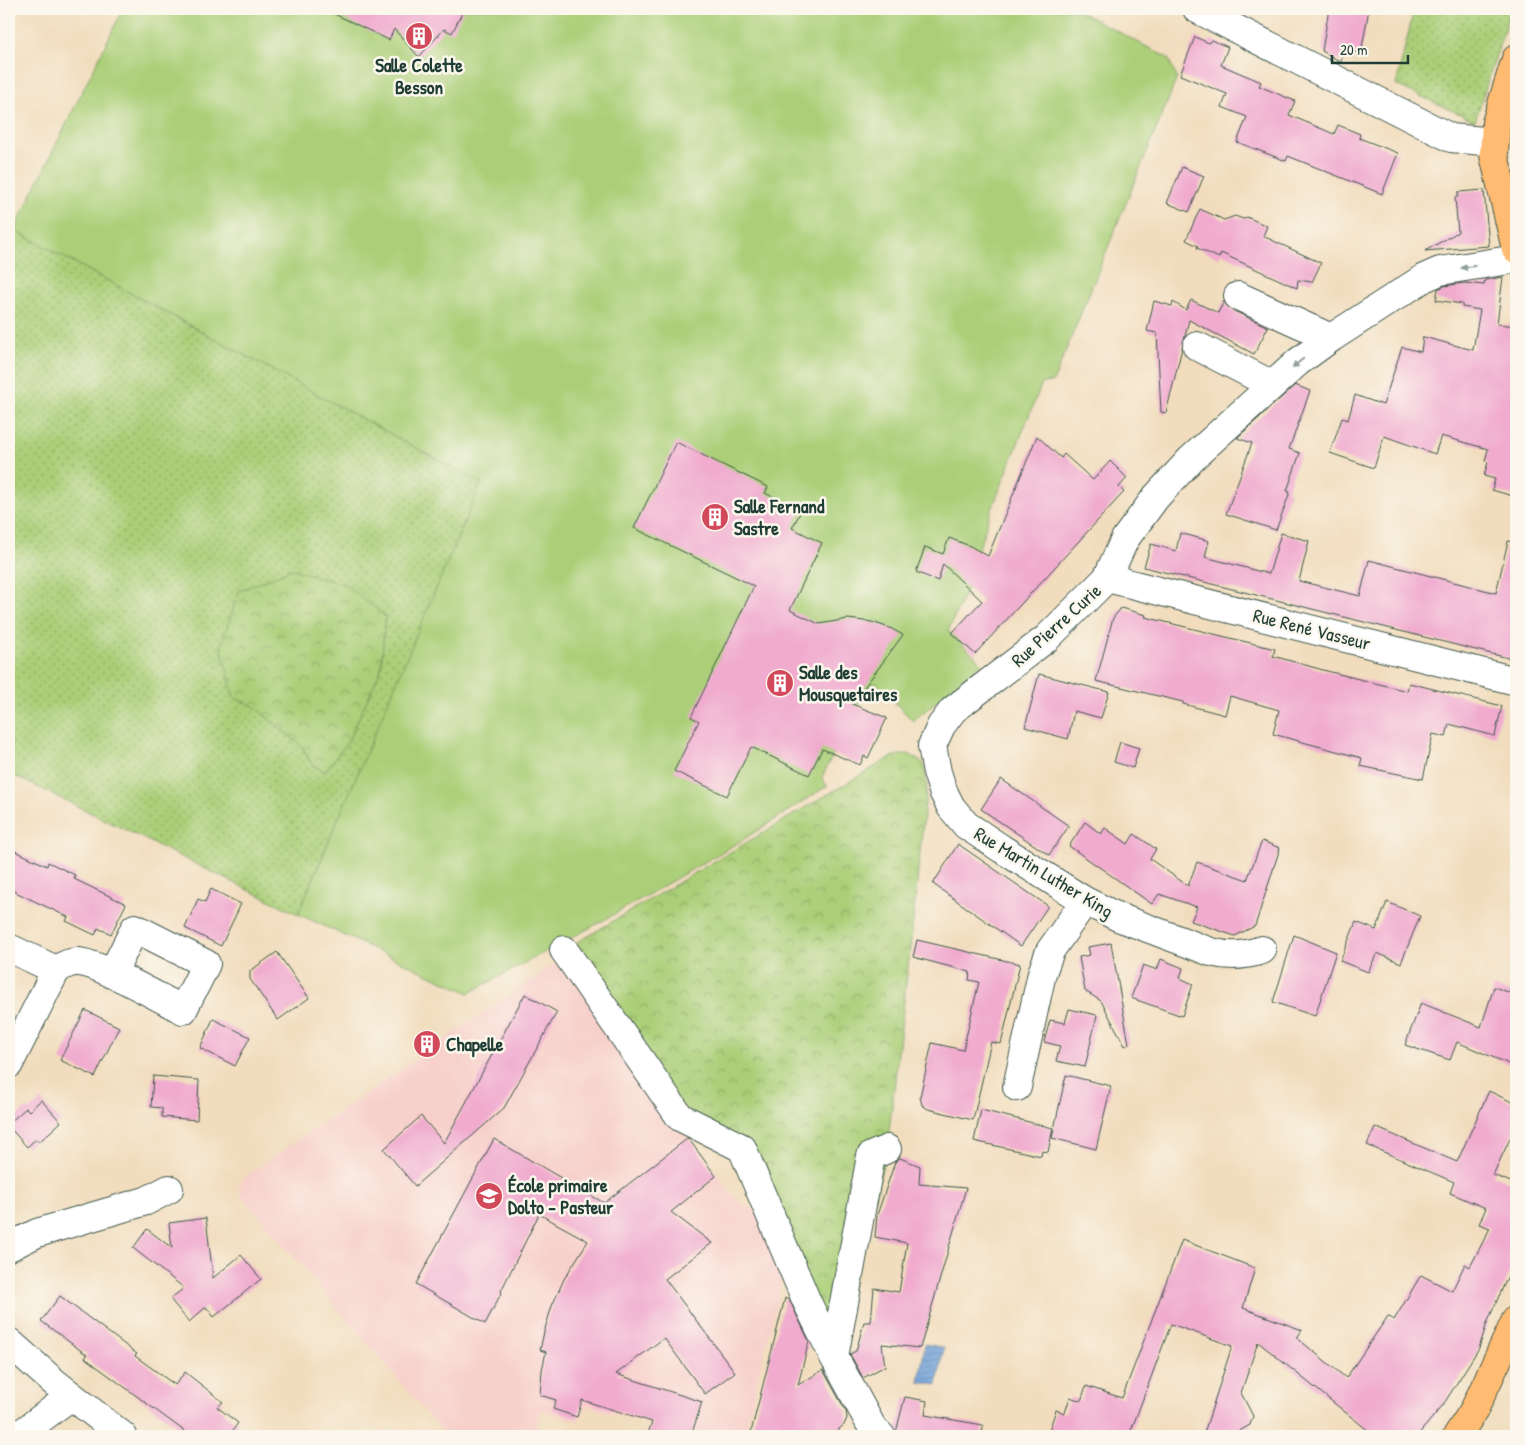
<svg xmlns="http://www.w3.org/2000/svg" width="1525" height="1445" font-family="'Patrick Hand',sans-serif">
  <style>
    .built { fill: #f7d0cb }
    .grass { fill: url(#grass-dots); stroke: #658656 }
    .park { fill: url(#park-crowns); stroke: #658656 }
    .pitch { fill: #abcf78; stroke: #658656 }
    .water { fill: url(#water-rules); stroke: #466e86 }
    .building { fill: #f0abcf }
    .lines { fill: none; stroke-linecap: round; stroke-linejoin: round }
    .minor-casing { stroke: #3e5549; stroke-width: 30 }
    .major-casing { stroke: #3e5549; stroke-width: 30 }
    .minor { stroke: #fff; stroke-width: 28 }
    .major { stroke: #ffbb71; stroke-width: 28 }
    .oneway { fill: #8f9e9a }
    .labels { text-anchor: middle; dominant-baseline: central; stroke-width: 5; stroke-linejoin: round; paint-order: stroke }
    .poi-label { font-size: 19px; font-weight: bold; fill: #1f3d34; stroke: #fbf7ec; text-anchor: start }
    .street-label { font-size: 19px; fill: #1f3d34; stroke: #fbf7ec }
  </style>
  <defs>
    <pattern id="grass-dots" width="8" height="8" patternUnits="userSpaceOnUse" patternTransform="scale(1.25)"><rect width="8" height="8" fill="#abcf78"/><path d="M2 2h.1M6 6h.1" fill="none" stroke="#8ba963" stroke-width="1.8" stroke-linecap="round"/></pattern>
    <pattern id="park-crowns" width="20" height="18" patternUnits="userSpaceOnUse" patternTransform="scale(1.25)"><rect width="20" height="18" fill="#abcf78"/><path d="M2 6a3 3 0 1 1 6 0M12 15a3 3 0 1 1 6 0" fill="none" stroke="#8ba963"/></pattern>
    <pattern id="water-rules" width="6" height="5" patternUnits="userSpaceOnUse" patternTransform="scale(1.25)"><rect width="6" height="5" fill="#6e9fd8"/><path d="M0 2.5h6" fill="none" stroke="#5a83b0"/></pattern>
  </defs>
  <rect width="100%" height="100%" fill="#fbf7ec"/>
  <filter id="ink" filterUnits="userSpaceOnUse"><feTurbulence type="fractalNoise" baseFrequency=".02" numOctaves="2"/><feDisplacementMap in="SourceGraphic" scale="10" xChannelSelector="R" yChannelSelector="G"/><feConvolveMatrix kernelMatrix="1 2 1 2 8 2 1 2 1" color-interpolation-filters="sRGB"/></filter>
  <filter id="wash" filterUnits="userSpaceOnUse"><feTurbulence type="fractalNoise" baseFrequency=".0096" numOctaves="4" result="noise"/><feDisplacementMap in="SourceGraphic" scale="20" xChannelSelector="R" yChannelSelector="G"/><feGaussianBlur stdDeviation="1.12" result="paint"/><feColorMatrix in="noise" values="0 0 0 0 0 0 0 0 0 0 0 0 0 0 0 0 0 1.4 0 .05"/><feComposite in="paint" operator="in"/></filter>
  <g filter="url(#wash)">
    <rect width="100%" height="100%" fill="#f1ddbd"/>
    <polygon class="built" points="562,959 683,1130 738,1201 765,1215 785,1268 744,1436 692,1436 587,1406 579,1421 541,1410 534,1436 446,1436 238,1191 243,1178"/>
    <g class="grass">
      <polygon points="1414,9 1511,9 1475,121 1396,85"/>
      <polygon points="14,230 482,483 298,914 9,773 9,242"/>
    </g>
    <g class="park">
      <polygon points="292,569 346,585 385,616 381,669 348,742 325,771 312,765 301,745 252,705 234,698 221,646 239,591"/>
      <polygon points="909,754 924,764 927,784 911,940 887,1149 834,1357 742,1148 680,1117 564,950 893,756"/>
    </g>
    <polygon class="pitch" points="123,9 1075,9 1168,58 1177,78 1053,382 1042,383 988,519 966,591 948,631 982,663 913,721 876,683 864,692 822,777 827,786 741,841 606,919 469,993 298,914 481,483 14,230"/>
    <polygon class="water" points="925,1344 944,1348 937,1385 919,1382"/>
    <g id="blocks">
      <g class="building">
        <polygon points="324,9 464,9 452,33 444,29 419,57 394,29 389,40"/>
        <polygon points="1329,9 1369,9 1361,53 1344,50 1341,62 1322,51"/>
        <polygon points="1195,37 1209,43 1211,40 1228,47 1221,65 1261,82 1259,86 1295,101 1289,115 1334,134 1338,125 1360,134 1359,138 1398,153 1382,194 1288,156 1286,161 1237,142 1247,117 1222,107 1227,94 1180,75"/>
        <polygon points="1182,167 1204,176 1189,212 1167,203"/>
        <polygon points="1484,190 1489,246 1425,251 1458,232 1455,197 1458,197 1458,192"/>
        <polygon points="1200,209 1224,220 1235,216 1243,219 1247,217 1267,226 1263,236 1321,263 1312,282 1298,280 1297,288 1221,253 1219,258 1197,248 1198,246 1186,240"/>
        <polygon points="1503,277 1497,324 1516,326 1516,497 1492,490 1495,479 1484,476 1488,462 1485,461 1488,449 1441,436 1435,454 1384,436 1374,468 1330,453 1342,418 1348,420 1355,395 1383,405 1402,347 1421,352 1423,337 1473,350 1480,310 1462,307 1462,304 1436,300 1438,289 1444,286 1464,283 1484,285 1485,280"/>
        <polygon points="1191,300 1218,313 1224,301 1226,305 1232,310 1268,327 1254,354 1189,320 1166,413 1161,412 1157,333 1147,331 1154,301 1172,306 1173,302 1186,310"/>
        <polygon points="1295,385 1310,391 1289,449 1300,453 1287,491 1290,492 1276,530 1226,514 1252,443 1237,438"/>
        <polygon points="1037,436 1061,458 1064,454 1093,480 1110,461 1127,478 1119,487 1124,492 975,654 952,633 982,601 943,564 938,581 916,572 925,547 943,554 949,538 970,546 988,556"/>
        <polygon points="676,442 768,487 765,493 801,511 792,528 822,543 790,610 819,624 848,619 872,622 890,628 903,635 852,704 887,718 868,758 864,756 860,765 822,749 809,775 751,747 727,796 674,771 699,721 691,717 754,586 634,528"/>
        <polygon points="1180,533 1209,541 1205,557 1269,574 1281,533 1309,541 1299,581 1360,596 1369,560 1496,593 1508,541 1516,542 1516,660 1144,567 1151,544 1176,551"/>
        <polygon points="1121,608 1146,615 1145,617 1275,649 1273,656 1323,670 1407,691 1409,683 1502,706 1495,736 1449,724 1446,737 1433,734 1423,779 1360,766 1362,758 1273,734 1279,710 1230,696 1225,715 1183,704 1183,702 1096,681 1113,618"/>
        <polygon points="1039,674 1109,692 1101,718 1074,711 1068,739 1025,727"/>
        <polygon points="1120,742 1139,748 1133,768 1114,762"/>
        <polygon points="1001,779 1069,826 1049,855 981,809"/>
        <polygon points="1085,822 1101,834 1105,828 1128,844 1134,834 1156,849 1150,859 1188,886 1197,862 1247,880 1262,841 1280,848 1255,926 1235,936 1191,921 1197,907 1159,894 1152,904 1069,846"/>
        <polygon points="958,844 1048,906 1021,946 933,884"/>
        <polygon points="9,848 47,866 48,862 75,875 74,879 126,904 111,934 98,928 95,935 66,921 68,917 9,889"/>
        <polygon points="211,889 241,904 221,946 185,928 198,899 205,902"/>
        <polygon points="1387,902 1420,916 1401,963 1377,953 1368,972 1340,961 1356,922 1376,930"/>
        <polygon points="1294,935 1336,952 1315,1016 1273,1002"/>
        <polygon points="917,940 1020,964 1001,1044 991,1042 973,1120 928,1109 922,1105 920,1097 932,1043 963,1050 979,982 969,980 970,972 913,957"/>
        <polygon points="1111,943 1129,1044 1125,1046 1101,1001 1085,991 1079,957 1090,955 1088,947"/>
        <polygon points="277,952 309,998 278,1020 250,979 250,971"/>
        <polygon points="1161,959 1183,968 1180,978 1193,984 1182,1016 1131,998 1143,965 1157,970"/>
        <polygon points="1494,987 1516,995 1516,1067 1457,1042 1450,1060 1405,1045 1421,1003 1481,1027"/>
        <polygon points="525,994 557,1012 504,1108 415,1186 384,1149 421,1116 444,1143"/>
        <polygon points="1069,1009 1097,1015 1085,1067 1056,1061 1060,1046 1044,1042 1050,1020 1065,1023"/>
        <polygon points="85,1010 119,1027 95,1077 60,1060"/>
        <polygon points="213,1019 250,1037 235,1066 200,1048"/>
        <polygon points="1066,1075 1111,1086 1096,1149 1052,1138"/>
        <polygon points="153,1076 199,1080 197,1120 162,1117 162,1108 151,1107"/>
        <polygon points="1489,1091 1516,1104 1516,1126 1493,1175 1516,1184 1516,1258 1487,1323 1479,1348 1443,1405 1417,1436 1375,1436 1258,1342 1241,1393 1253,1416 1250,1425 1230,1436 1203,1436 1232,1346 1171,1324 1129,1436 1047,1436 1056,1410 1065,1413 1070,1397 1081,1401 1086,1386 1122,1398 1182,1240 1255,1268 1243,1308 1302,1330 1297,1338 1346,1378 1388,1316 1394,1320 1421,1275 1452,1291 1465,1264 1470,1267 1490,1228 1479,1224 1486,1208 1450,1193 1454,1182 1367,1145 1375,1127 1457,1162"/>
        <polygon points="41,1100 61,1122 39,1142 36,1139 27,1147 9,1127 9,1123 26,1108 29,1111"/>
        <polygon points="981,1110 1053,1128 1048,1152 1042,1151 1041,1156 974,1141"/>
        <polygon points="688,1138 716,1176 671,1212 712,1243 665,1279 735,1372 705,1394 664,1338 616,1374 702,1402 691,1436 647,1436 652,1422 582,1400 577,1417 553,1409 556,1400 540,1395 542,1370 546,1352 540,1350 544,1332 552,1306 564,1279 588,1241 539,1214 501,1291 502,1292 485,1324 416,1284 494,1139 604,1203"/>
        <polygon points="900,1158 920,1166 919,1184 966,1188 920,1348 882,1344 885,1366 863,1378 850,1354 856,1351 864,1322 871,1322 874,1288 899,1292 907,1243 875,1237 877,1215 895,1162"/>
        <polygon points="206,1218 213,1278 241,1255 261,1279 214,1317 206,1307 189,1322 170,1299 184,1288 133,1248 147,1229 172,1248 169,1223"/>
        <polygon points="60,1296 137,1354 135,1356 175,1385 185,1372 223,1402 217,1407 238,1423 229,1436 191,1436 85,1358 87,1355 41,1321"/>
        <polygon points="785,1298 790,1301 809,1341 798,1385 823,1370 846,1411 847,1418 844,1425 839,1429 838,1436 750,1436"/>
        <polygon points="905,1397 927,1401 925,1415 983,1425 982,1436 923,1436 896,1432"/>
      </g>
    </g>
  </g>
  <g filter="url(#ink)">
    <use href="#blocks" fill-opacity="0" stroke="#3e5549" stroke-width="1"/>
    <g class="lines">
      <g class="minor-casing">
        <g id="minor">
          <polyline points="1197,9 1451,138 1494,142"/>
          <polyline points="1238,296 1331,338"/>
          <polyline points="1197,346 1272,385"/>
          <polyline points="1107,578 1516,681"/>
          <path d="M9 948 56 970C62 966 69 962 77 962 95 961 164 1000 183 1010L206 964 135 928 112 974"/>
          <polyline points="564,950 680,1117 742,1148 807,1302 834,1357 872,1427 881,1436"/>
          <path d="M1262 950C1244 956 1229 957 1211 952L1118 917 1085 901 1002 849 966 825 951 807 943 791 937 772 932 746 941 726 953 710 1047 638 1107 578 1125 539 1156 497 1191 459 1298 362 1331 338 1424 278 1440 271 1516 259"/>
          <polyline points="9,1064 56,970"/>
          <polyline points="1017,1087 1042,973 1050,951 1085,901"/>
          <polyline points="9,1247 37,1233 146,1201 169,1189"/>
          <polyline points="9,1342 54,1382 123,1436"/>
          <polyline points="834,1357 871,1156 887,1149"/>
          <polyline points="18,1436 71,1396"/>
        </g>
      </g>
      <g class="major-casing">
        <g id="major">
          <polyline points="1516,59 1496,123 1494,155 1516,249"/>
          <polyline points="1457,1436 1474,1410 1516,1320"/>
        </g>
      </g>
      <use href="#minor" class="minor"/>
      <use href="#major" class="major"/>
    </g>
    <defs><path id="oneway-solid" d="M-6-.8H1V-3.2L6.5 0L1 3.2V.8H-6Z" transform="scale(1.25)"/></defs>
    <g class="oneway">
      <use href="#oneway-solid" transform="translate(1468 267) rotate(171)"/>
      <use href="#oneway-solid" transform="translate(1298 363) rotate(141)"/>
    </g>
  </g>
  <defs>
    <g id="building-disc" transform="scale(1.4375)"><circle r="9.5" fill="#d1495b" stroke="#fbf7ec"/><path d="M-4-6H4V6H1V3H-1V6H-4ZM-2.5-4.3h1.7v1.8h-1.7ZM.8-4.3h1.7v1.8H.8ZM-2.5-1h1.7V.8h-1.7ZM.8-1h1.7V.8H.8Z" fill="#fff"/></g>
    <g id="school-disc" transform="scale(1.4375)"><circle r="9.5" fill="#d1495b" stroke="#fbf7ec"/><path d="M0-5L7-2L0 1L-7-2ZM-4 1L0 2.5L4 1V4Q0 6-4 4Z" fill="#fff"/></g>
  </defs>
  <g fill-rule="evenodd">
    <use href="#building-disc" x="419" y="36"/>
    <use href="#building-disc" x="715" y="517"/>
    <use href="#building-disc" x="780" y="683"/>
    <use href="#building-disc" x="427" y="1044"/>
    <use href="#school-disc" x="489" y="1196"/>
  </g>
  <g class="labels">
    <g class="poi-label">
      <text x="419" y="65" text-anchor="middle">Salle Colette<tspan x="419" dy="22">Besson</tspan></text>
      <text x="734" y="506">Salle Fernand<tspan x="734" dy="22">Sastre</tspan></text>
      <text x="799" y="672">Salle des<tspan x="799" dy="22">Mousquetaires</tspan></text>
      <text x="446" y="1044">Chapelle</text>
      <text x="508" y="1185">École primaire<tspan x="508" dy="22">Dolto - Pasteur</tspan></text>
    </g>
    <g class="street-label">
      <text transform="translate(1056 625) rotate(-42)">Rue Pierre Curie</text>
      <text transform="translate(1312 629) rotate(14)">Rue René Vasseur</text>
      <text transform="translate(1044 872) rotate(31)">Rue Martin Luther King</text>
    </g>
  </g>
  <rect width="1525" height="1445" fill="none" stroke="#fbf7ec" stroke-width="30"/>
  <path d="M1332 55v8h76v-8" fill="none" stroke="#1f3d34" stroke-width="2.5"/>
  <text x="1340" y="55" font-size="15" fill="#1f3d34" stroke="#fbf7ec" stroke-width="4" paint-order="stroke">20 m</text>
</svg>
